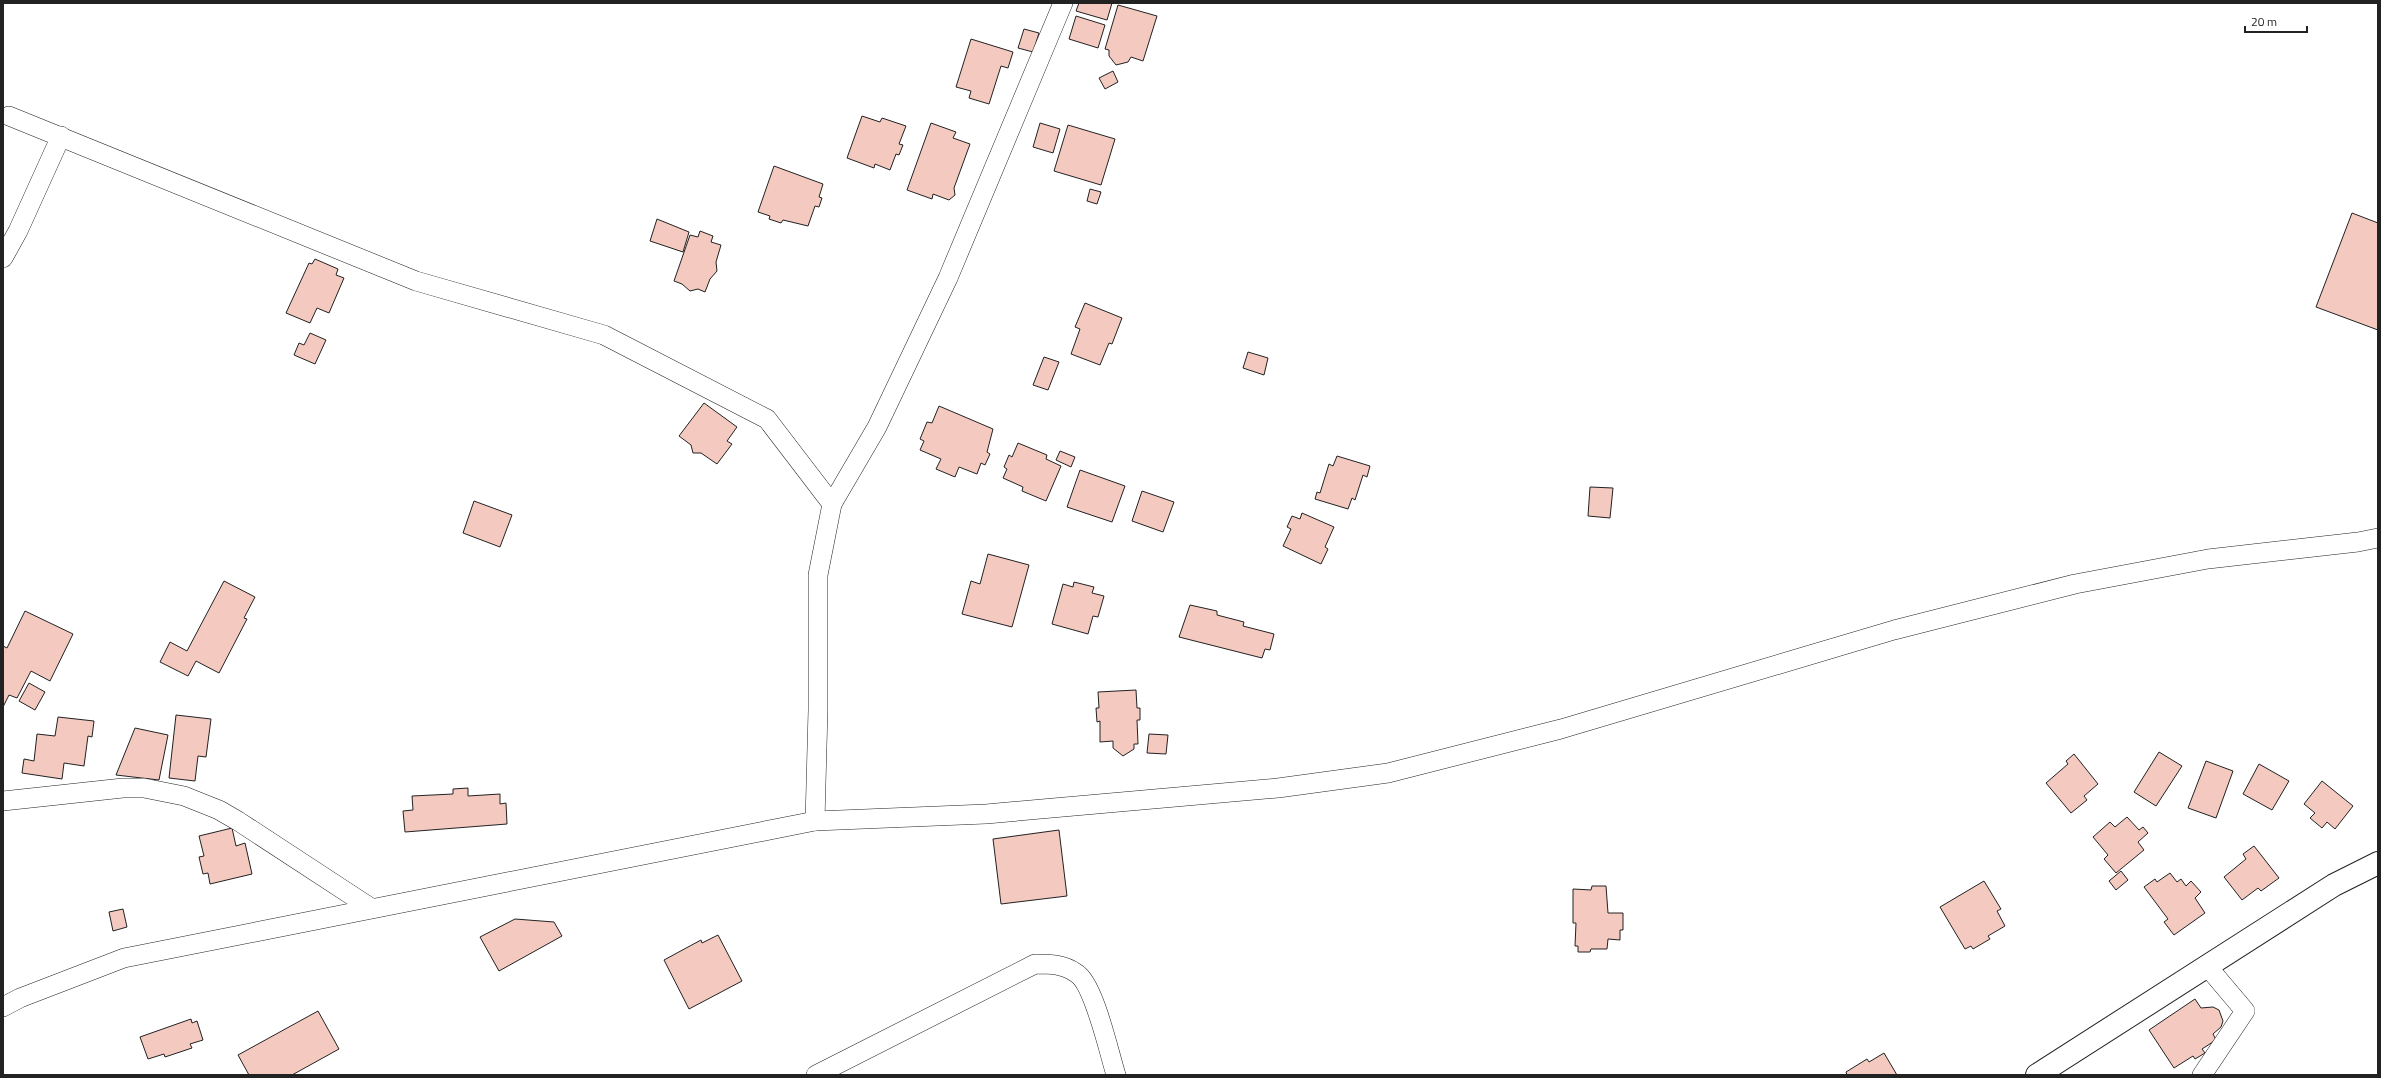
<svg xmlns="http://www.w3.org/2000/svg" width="2381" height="1078" font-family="'Titillium Web',sans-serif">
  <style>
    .building { fill: #f3c9c0; stroke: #222 }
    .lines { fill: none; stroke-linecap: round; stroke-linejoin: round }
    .minor-casing { stroke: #222; stroke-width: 20 }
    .tertiary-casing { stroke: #222; stroke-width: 24 }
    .minor { stroke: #fff; stroke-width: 19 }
    .tertiary { stroke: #fff; stroke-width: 22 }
  </style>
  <rect width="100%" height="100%" fill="#fff"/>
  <g class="building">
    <polygon points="1079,3 1112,3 1107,20 1076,11"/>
    <polygon points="1118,5 1157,16 1143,61 1131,57 1128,62 1116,65 1109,56 1109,50 1105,49"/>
    <polygon points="1076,16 1105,25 1098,48 1069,39"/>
    <polygon points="1024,29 1039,33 1033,52 1018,48"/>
    <polygon points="971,39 1013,52 1008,68 1001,66 989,104 969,98 971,91 956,87"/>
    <polygon points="1113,71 1118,82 1105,89 1099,78"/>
    <polygon points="862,116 880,122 882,118 906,126 899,144 903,145 899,155 896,154 890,170 875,164 874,168 847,158"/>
    <polygon points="931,123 956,132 953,138 970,144 954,188 955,195 949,200 933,194 932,199 907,190"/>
    <polygon points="1040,123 1060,129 1053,153 1033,147"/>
    <polygon points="1068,125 1115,139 1101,185 1054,171"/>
    <polygon points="774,166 823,184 819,197 822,198 819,207 815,206 808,226 783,220 781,223 769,219 770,216 758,212"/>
    <polygon points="1090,189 1101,192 1097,204 1087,201"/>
    <polygon points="2352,213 2378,223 2378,330 2316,307"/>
    <polygon points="657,219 689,232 683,252 650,241"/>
    <polygon points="700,231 713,236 711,242 721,245 716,262 717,271 710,279 705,292 698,289 690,291 682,284 674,281 690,235 698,237"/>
    <polygon points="315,259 338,269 336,275 344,278 329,313 317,308 310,323 286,313 309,263 312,264"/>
    <polygon points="1085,303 1122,318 1112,344 1109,343 1100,365 1071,354 1080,329 1075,327"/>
    <polygon points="310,333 326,340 315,364 294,355 299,343 304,345"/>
    <polygon points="1248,352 1268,358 1264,375 1243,368"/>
    <polygon points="1044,357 1059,362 1048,390 1033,385"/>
    <polygon points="704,403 737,427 727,441 732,444 717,464 701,453 693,453 691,445 679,436"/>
    <polygon points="939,406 993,429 987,452 990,454 985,465 981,463 977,474 959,467 955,477 936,469 941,459 920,450 924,441 920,439 927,422 932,423"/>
    <polygon points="1018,443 1047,455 1046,459 1061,466 1046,501 1022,491 1023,487 1003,478 1007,469 1004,467 1009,455 1012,457"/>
    <polygon points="1060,451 1075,457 1071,467 1056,460"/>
    <polygon points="1337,456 1370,466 1367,477 1363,475 1355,500 1352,498 1348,509 1315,499 1317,492 1320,493 1329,464 1333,466"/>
    <polygon points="1080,470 1125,486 1112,522 1067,507"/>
    <polygon points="1590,487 1613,488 1610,518 1588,516"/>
    <polygon points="1142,491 1174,502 1163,532 1132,521"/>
    <polygon points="474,501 512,515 500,547 463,533"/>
    <polygon points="1302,513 1334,527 1325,547 1328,549 1321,564 1283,546 1291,529 1287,527 1292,516 1300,519"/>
    <polygon points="988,554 1029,565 1012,627 962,614 971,581 980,584"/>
    <polygon points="224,581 255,597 244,618 247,619 219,673 196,661 188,676 160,662 170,642 187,651"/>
    <polygon points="1074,582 1094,587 1092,593 1104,596 1098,617 1093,616 1088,634 1052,624 1063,584 1073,587"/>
    <polygon points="1190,605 1217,611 1217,615 1244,622 1243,626 1274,634 1270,650 1265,649 1262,658 1179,637"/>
    <polygon points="25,611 73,634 50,681 31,671 17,698 9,695 3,707 3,646 7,648"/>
    <polygon points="29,683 45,692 35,710 19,701"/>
    <polygon points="1136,690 1137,708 1140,708 1140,720 1137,720 1138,744 1134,744 1134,749 1123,756 1113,748 1113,741 1100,742 1100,721 1097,722 1096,708 1099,708 1098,692"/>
    <polygon points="176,715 211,719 206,757 198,756 195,781 169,778"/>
    <polygon points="58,717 94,721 92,737 88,736 84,766 64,763 62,779 22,773 24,759 34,761 37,734 55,736"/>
    <polygon points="135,728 168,735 159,780 116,775"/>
    <polygon points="1149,734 1168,735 1166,754 1147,753"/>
    <polygon points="2159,752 2182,766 2156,806 2134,792"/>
    <polygon points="2074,754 2098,784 2084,796 2087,800 2071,813 2046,783 2068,764 2066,761"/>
    <polygon points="2206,761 2233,771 2216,818 2188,808"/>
    <polygon points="2259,764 2289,781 2272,810 2243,794"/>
    <polygon points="2322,781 2353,806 2335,829 2327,822 2322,828 2310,818 2315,813 2304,804"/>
    <polygon points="468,788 468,796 500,794 500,804 506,803 507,824 405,832 403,811 413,810 412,796 453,794 453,789"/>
    <polygon points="2127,817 2139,830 2143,827 2148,833 2138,842 2144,850 2116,873 2104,859 2108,855 2093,837 2110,822 2115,827"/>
    <polygon points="232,828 236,846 245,843 252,874 210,884 208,873 203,874 199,857 204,856 199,836"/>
    <polygon points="1059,830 1067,896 1001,904 993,839"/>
    <polygon points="2254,846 2279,878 2261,891 2258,888 2242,900 2224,877 2246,859 2243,854"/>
    <polygon points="2121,871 2128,880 2116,890 2109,881"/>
    <polygon points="2170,873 2177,882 2181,879 2186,886 2191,881 2201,892 2195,898 2205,913 2174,935 2164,922 2168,919 2144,887 2155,879 2157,882"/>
    <polygon points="1984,881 2001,909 1997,911 2005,926 1988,936 1990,939 1973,949 1971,946 1965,949 1940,907"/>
    <polygon points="1592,886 1606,886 1608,913 1623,913 1623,930 1620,930 1620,940 1608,939 1607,949 1591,949 1590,952 1578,952 1578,946 1575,946 1576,923 1573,923 1573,889 1591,890"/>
    <polygon points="123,909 127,927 113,931 109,912"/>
    <polygon points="515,919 554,922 562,936 499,971 480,937"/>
    <polygon points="718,935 742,981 689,1009 664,960 701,940 702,943"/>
    <polygon points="2195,999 2201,1008 2213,1007 2219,1010 2223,1021 2221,1027 2213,1034 2216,1040 2202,1049 2205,1053 2195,1059 2193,1056 2174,1068 2149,1030"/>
    <polygon points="318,1011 339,1049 292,1075 249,1075 238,1055"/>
    <polygon points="191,1019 192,1023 197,1021 203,1040 190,1044 192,1048 165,1057 164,1054 148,1059 140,1037"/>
    <polygon points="1884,1053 1897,1075 1847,1075 1846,1072 1867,1059 1869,1062"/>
  </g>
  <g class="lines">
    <g class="minor-casing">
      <g id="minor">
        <polyline points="9,116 416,281 604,335 767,419 832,504"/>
        <polyline points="3,258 18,231 61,136"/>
        <polyline points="3,801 123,788 144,788 184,796 219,810 238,821 371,908"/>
        <polyline points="815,821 818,710 818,575 832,504 877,427 948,278 1063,3"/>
        <polyline points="3,1007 20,998 124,958 815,821 986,814 1278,788 1388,773 1561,729 1894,630 2075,584 2208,559 2358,542 2378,538"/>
        <path d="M816 1075 1035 964C1051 964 1063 964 1076 973 1094 983 1109 1053 1116 1075"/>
        <polyline points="2202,1075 2245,1011 2207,966"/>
      </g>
    </g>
    <g class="tertiary-casing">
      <polyline id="tertiary" points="2037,1075 2334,885 2378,863"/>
    </g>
    <use href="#minor" class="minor"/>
    <use href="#tertiary" class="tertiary"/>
  </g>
  <rect width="2381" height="1078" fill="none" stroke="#222222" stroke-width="8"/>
  <path d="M2245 26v6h62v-6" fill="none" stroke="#222222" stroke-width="2"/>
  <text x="2251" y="26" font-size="12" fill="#222222" stroke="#ffffff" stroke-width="3" paint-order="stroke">20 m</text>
</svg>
